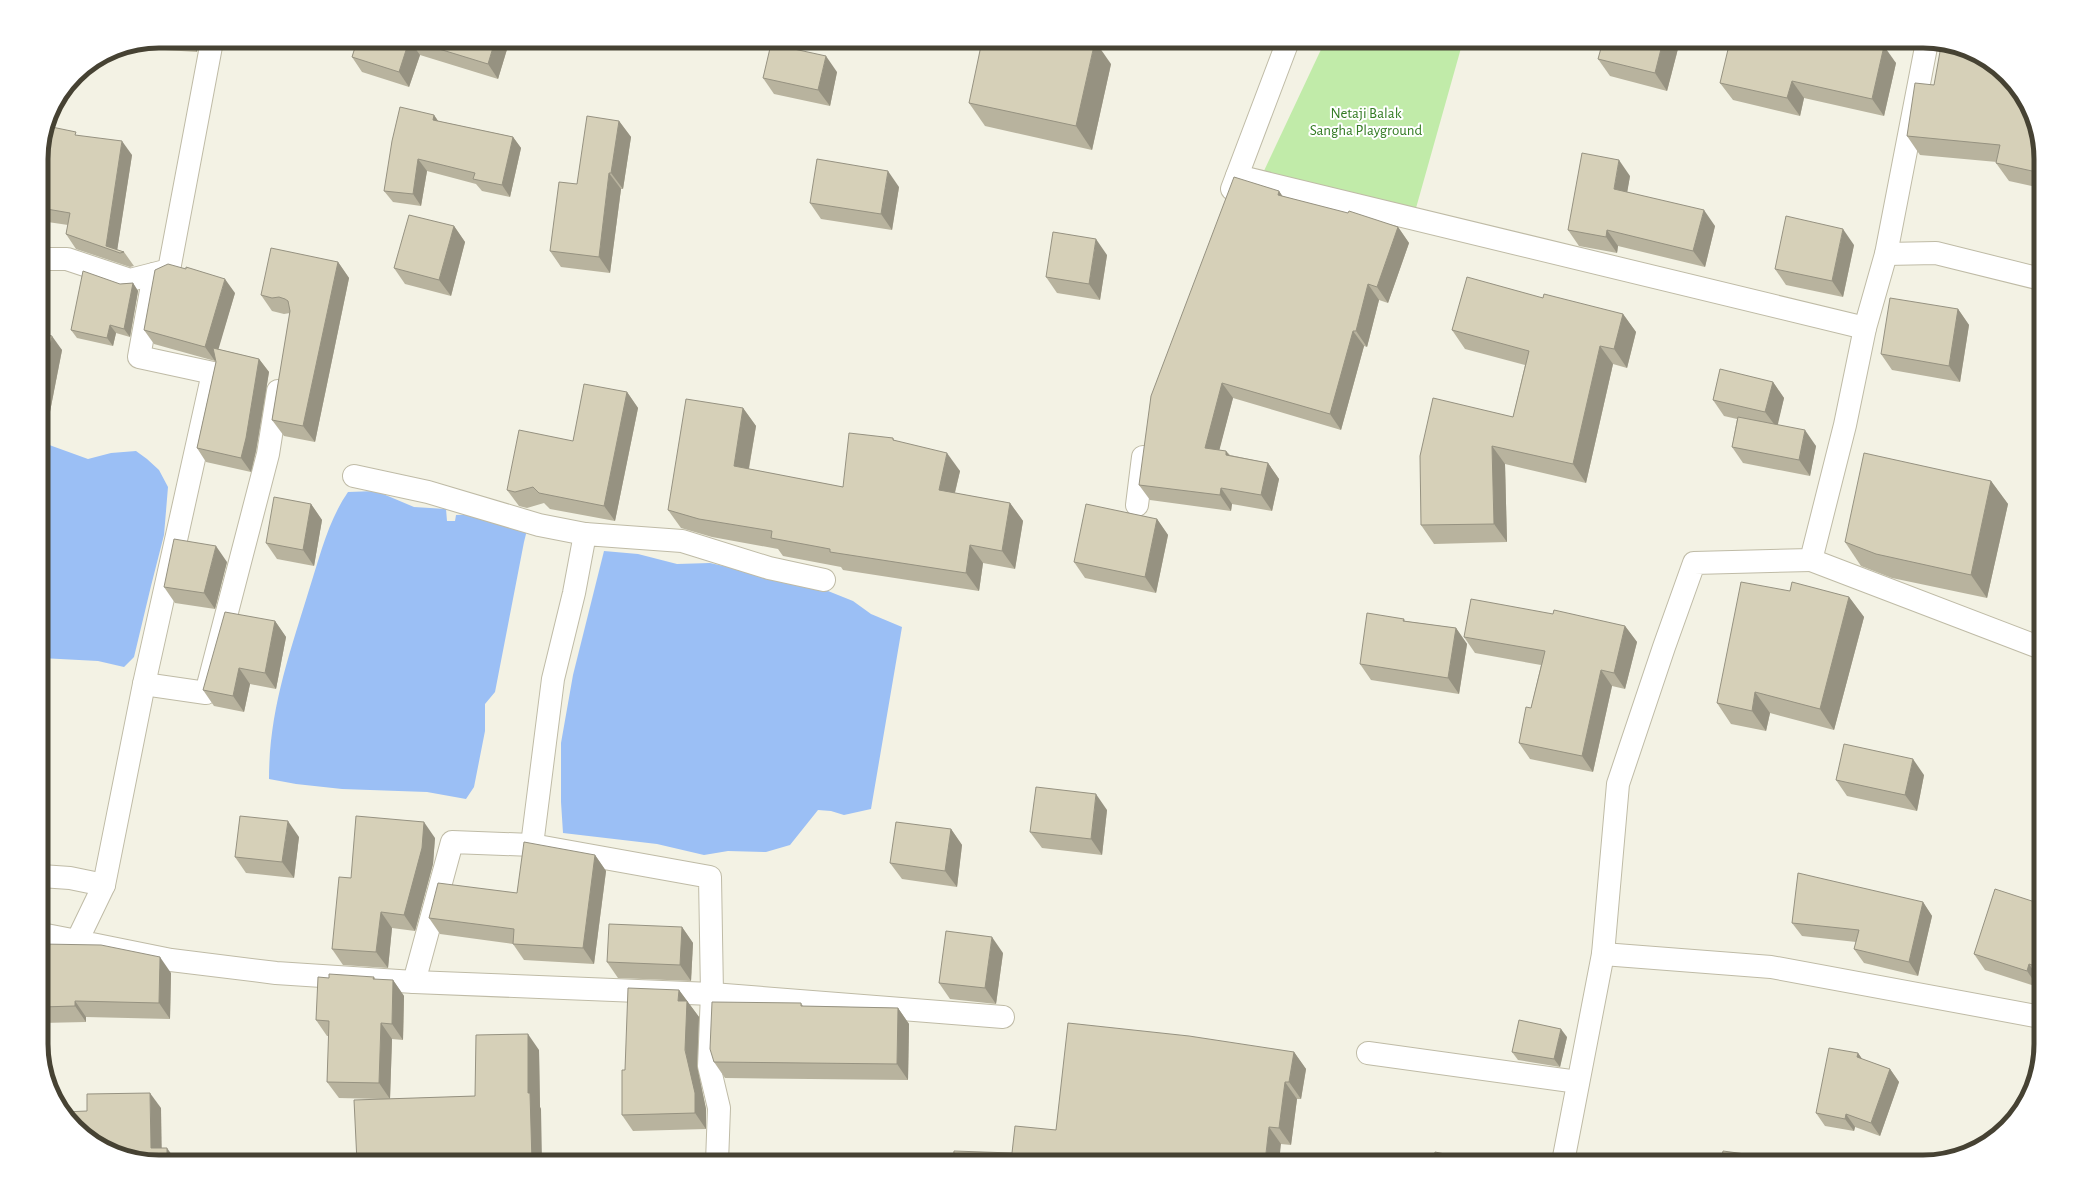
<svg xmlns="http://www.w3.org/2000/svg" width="2082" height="1203" font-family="'Alegreya Sans',sans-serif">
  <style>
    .green { fill: #c1eba9 }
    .water { fill: #9bbff5 }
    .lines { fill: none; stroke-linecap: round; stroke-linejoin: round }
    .street-casing { stroke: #bfbba6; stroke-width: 24 }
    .street { stroke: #fff; stroke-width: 22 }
    .wall { fill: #b8b39e }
    .shaded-wall { fill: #969281 }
    .building { fill: #d6d0b8; stroke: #969281 }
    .labels { text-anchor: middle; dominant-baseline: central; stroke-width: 4; stroke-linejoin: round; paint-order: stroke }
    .park-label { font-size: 15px; fill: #337b23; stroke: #fff }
    .rim { fill: none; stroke: #464233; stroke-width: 5 }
  </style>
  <rect width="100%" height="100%" fill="#f3f2e4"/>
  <polygon class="green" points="1325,41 1463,41 1416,208 1263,173"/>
  <g class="water">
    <polygon points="41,442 88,459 111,453 136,451 147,459 159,470 168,487 164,535 151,586 134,657 124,667 98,661 41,658"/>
    <path d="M376 491 414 507 446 509 447 521H455L456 515 484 514 529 522 524 542 495 692 485 704V731L474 787 466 799 427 792 342 789 296 784 269 779C269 711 289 655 309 590 320 556 328 521 348 492Z"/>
    <polygon points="604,551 638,554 677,564 710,563 818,587 853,601 871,614 902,627 871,809 844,815 831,811 818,810 790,845 766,852 728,851 704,855 657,844 563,833 561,802 561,743 573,675"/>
  </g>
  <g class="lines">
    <g class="street-casing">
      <g id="street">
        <polyline points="1237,176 1865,328"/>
        <polyline points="1232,189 1288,41"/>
        <polyline points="1886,254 1936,253 2041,279"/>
        <polyline points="41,259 67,259 130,280 169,270 212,41"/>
        <polyline points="354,476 428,492 539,525 585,534"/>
        <polyline points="1137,505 1143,457"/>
        <polyline points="1811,560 2036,646"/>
        <polyline points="144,684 213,373 139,357 154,274"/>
        <polyline points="532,845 553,679 574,593 585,534 682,541 769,568 824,580"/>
        <polyline points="41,876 70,878 104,885 77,941 171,960 276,973 414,982 452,842 532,845 710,877 712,994 709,1066 719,1108 717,1162"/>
        <polyline points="104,885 144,684 206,693 268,454 278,391"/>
        <polyline points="41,934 77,941"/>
        <polyline points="1603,954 1771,967 2041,1017"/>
        <polyline points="414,982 712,994 1003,1017"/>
        <polyline points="1368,1053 1578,1082"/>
        <polyline points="1563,1162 1603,954 1618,784 1664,647 1694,563 1811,560 1845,425 1865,328 1886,254 1927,42"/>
      </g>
    </g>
    <use href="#street" class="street"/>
  </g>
  <g class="wall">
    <polygon points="160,41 199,41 197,52 165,50 160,42"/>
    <polygon points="357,41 505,41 508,46 498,79 420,55 409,87 362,72 352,57"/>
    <polygon points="1680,41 1667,91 1610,76 1598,59"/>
    <polygon points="1873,43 1896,63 1884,116 1804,98 1800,116 1733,100 1720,83"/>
    <polygon points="1111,64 1092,150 985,126 969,103"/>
    <polygon points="837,72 830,106 774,94 763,78"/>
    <polygon points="1934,85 2041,151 2041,188 2009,181 1996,163 1997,162 1920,155 1907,136"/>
    <polygon points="434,115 438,121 513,137 521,148 510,197 482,191 476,184 427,171 421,206 393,202 384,191"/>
    <polygon points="619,121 631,137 623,189 621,189 610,273 561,267 550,251 577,184"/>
    <polygon points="78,136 132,155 117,250 124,252 134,266 130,267 76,249 66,234 68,225 41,221 41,151"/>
    <polygon points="1630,176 1627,192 1715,226 1705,267 1618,246 1617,253 1579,246 1568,230"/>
    <polygon points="899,187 892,230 821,219 810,203"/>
    <polygon points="1279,191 1282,196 1398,227 1409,243 1388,303 1379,300 1367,347 1364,346 1341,430 1233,398 1219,450 1226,451 1230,455 1268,463 1279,479 1272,511 1232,504 1231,511 1150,500 1139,485"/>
    <polygon points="454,226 465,242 451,296 405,284 394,268"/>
    <polygon points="1854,245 1843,297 1786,285 1775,269"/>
    <polygon points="1107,255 1100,300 1057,293 1046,277"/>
    <polygon points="338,262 349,278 315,442 284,436 272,420 290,313 284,314 272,311 261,295"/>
    <polygon points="133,283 138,291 130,337 116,333 113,346 77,338 71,330 120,284"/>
    <polygon points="235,293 218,349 259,359 269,372 256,451 251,472 206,462 197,448 216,362 215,360 215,361 154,344 144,330"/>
    <polygon points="1543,298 1623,314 1636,332 1627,368 1613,364 1586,483 1505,464 1507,542 1434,544 1421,525 1513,417 1525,365 1465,349 1452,330"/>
    <polygon points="1958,309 1969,325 1960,382 1892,370 1881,354"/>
    <polygon points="41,334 62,350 47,427 41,426"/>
    <polygon points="1773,382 1784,398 1777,425 1816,446 1810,476 1743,463 1732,447 1737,419 1724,416 1713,400"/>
    <polygon points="627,392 638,408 615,521 550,509 544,503 527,508 519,506 507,490 573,441"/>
    <polygon points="743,408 756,426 749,469 843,487 893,438 894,440 960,471 955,493 1010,503 1023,521 1015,569 983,563 979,591 843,570 841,567 783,556 778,549 712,537 681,528 668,510"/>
    <polygon points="1991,481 2008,504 1987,598 1892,578 1861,566 1845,542"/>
    <polygon points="311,504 322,520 314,566 277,559 266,543"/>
    <polygon points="1157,519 1168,535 1156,593 1085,578 1074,562"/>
    <polygon points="227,562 215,609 175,603 164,587"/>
    <polygon points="1790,591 1849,597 1864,617 1834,730 1770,713 1766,731 1731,724 1717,703"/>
    <polygon points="1553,614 1625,626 1637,642 1625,689 1612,686 1593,772 1530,759 1519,743 1531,708 1541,665 1475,653 1464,637"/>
    <polygon points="1404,619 1405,621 1456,628 1467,644 1459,694 1371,680 1360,664"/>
    <polygon points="275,621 286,637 276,689 250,684 244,712 214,706 203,690"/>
    <polygon points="1924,775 1917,811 1847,796 1836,780"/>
    <polygon points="1107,810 1102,855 1042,848 1030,832"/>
    <polygon points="951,829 962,845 957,887 902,879 890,863"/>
    <polygon points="299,837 294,878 246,873 235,857"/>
    <polygon points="435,838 433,864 415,931 392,928 388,968 343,965 332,949 351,878"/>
    <polygon points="595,855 606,871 594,964 524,960 513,944 440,934 429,918 517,893"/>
    <polygon points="1923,902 1932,916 1918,976 1864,963 1854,949 1856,942 1802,936 1792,923"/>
    <polygon points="2041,904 2041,981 2040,980 2038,987 1985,970 1974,954"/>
    <polygon points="682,927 693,943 691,981 618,978 607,962"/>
    <polygon points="41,944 171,973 170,1019 86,1017 86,1022 41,1023"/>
    <polygon points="1003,953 996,1004 950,999 939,983"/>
    <polygon points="374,977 376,980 393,980 404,996 403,1040 392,1039 390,1099 475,1096 539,1050 540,1107 541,1109 380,1099 339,1098 327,1082 329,1036 327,1036 316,1020 329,978"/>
    <polygon points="679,990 699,1017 697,1066 706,1109 706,1129 633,1131 622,1115"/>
    <polygon points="801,1003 803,1006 898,1008 909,1024 908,1080 725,1078 714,1062"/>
    <polygon points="1567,1037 1560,1067 1518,1060 1512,1052"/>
    <polygon points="1294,1052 1306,1069 1301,1099 1297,1099 1291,1145 1281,1144 1012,1153 1056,1130"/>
    <polygon points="1858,1053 1862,1059 1890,1069 1899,1082 1880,1136 1855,1127 1854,1131 1825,1126 1816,1113"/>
  </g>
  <g class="shaded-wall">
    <polygon points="192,41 199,41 197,52 192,44"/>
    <polygon points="409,41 410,41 420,55 409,87 399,72"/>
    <polygon points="495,41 505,41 508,46 498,79 488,64"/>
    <polygon points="1095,41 1111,64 1092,150 1076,126"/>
    <polygon points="1663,41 1680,41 1667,91 1655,73"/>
    <polygon points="1858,41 1874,41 1870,57"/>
    <polygon points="1884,46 1896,63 1884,116 1872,99"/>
    <polygon points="826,56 837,72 830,106 818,90"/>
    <polygon points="1792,81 1804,98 1800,116 1787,98"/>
    <polygon points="434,115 442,127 433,120"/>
    <polygon points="619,121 631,137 623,189 611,173"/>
    <polygon points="513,137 521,148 510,197 502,185"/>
    <polygon points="122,141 132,155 117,251 106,246"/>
    <polygon points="418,159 427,171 421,206 413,194"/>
    <polygon points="1619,160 1630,176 1625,205 1614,189"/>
    <polygon points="888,171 899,187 892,230 881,214"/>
    <polygon points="609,173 621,189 610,273 599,257"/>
    <polygon points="1279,191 1290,207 1278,195"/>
    <polygon points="1704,210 1715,226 1705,267 1693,251"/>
    <polygon points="454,226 465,242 451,296 439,280"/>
    <polygon points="1398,227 1409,243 1388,303 1377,287"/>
    <polygon points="1843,229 1854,245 1843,297 1832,281"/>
    <polygon points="1607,230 1618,246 1617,253 1606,237"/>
    <polygon points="1096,239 1107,255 1100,300 1089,284"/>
    <polygon points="338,262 349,278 315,442 303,426"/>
    <polygon points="225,279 235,293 215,361 205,347"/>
    <polygon points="133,283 138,291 130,337 124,329"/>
    <polygon points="1368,284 1379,300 1367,347 1356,331"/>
    <polygon points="1958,309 1969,325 1960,382 1949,366"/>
    <polygon points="1623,314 1636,332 1627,368 1614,349"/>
    <polygon points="110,325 116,333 113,346 107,338"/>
    <polygon points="1353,331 1364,346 1341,430 1330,414"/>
    <polygon points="52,336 62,350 47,427 41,418 41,392"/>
    <polygon points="1600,346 1613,364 1586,483 1573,464"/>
    <polygon points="259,359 269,372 256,451 251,472 241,458"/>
    <polygon points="1773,382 1784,398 1777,428 1765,412"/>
    <polygon points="1222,383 1233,398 1216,463 1205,448"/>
    <polygon points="627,392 638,408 615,521 604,506"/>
    <polygon points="743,408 756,426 746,484 734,466"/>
    <polygon points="1805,430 1816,446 1810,476 1799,460"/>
    <polygon points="1492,446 1505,464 1507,542 1494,524"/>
    <polygon points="1226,451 1237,466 1226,455"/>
    <polygon points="947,453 960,471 951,508 939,490"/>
    <polygon points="1268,463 1279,479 1272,511 1261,495"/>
    <polygon points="1991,481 2008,504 1987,598 1971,575"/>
    <polygon points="1221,488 1232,504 1231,511 1220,495"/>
    <polygon points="1010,503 1023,521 1015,569 1002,551"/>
    <polygon points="311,504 322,520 314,566 303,550"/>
    <polygon points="1157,519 1168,535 1156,593 1145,577"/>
    <polygon points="970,545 983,563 979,591 966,573"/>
    <polygon points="216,546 227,562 215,609 204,593"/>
    <polygon points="1849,597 1864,617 1834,730 1820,709"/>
    <polygon points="275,621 286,637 276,689 265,673"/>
    <polygon points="1625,626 1637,642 1625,689 1614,673"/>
    <polygon points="1456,628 1467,644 1459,694 1448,678"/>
    <polygon points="239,668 250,684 244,712 233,696"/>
    <polygon points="1601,670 1612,686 1593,772 1582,756"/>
    <polygon points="1755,692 1770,713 1766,731 1752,711"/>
    <polygon points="1913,759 1924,775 1917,811 1905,795"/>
    <polygon points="1096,794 1107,810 1102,855 1091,839"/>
    <polygon points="288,821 299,837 294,878 282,862"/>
    <polygon points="424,822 435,838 433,864 415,931 404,915"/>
    <polygon points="951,829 962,845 957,887 945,871"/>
    <polygon points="595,855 606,871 594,964 583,948"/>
    <polygon points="1923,902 1932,916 1918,976 1909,962"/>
    <polygon points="381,912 392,928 388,968 376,952"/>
    <polygon points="682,927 693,943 691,981 680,965"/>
    <polygon points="992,937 1003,953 996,1004 985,988"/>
    <polygon points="160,957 171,973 170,1019 159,1003"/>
    <polygon points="2029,964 2040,980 2038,987 2027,971"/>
    <polygon points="393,980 404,996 403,1040 392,1024"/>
    <polygon points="679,990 699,1017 697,1066 706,1109 706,1129 695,1113 678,1001"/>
    <polygon points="75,1001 86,1017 86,1022 75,1006"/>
    <polygon points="898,1008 909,1024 908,1080 897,1064"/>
    <polygon points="381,1023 392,1039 390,1099 379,1083"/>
    <polygon points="1561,1029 1567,1037 1560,1067 1554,1059"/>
    <polygon points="528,1034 539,1050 540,1107 541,1109 542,1162 532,1162 528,1093"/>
    <polygon points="1294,1052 1306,1069 1301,1099 1289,1082"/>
    <polygon points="1858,1053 1867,1066 1857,1057"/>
    <polygon points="1890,1069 1899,1082 1880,1136 1871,1123"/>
    <polygon points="1285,1082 1297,1099 1291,1145 1279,1128"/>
    <polygon points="150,1093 161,1108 162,1162 151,1148"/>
    <polygon points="1846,1114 1855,1127 1854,1131 1845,1119"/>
    <polygon points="1269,1127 1281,1144 1279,1162 1265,1162"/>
    <polygon points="167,1148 177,1162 167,1162"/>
    <polygon points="1760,1156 1765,1162 1760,1162"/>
  </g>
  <g class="building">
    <polygon points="160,41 192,41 192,44 160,42"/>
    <polygon points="357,41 409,41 399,72 352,57"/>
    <polygon points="413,41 495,41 488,64"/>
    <polygon points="982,41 1095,41 1076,126 969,103"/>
    <polygon points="1603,41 1663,41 1655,73 1598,59"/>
    <polygon points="1730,41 1864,41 1884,46 1872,99 1792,81 1787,98 1720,83"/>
    <polygon points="771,44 826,56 818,90 763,78"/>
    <polygon points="1941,46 1982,57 2021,94 2041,151 2041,173 1996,163 2000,145 1907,136 1915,83 1934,85"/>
    <polygon points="400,107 434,115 433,120 513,137 502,185 473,179 475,173 418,159 413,194 384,191 392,141"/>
    <polygon points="587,116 619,121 611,173 609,173 599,257 550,251 559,182 577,184"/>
    <polygon points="47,126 76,132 75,135 122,141 106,246 124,252 120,253 66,234 70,213 41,208 41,151"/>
    <polygon points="1582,153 1619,160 1614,189 1704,210 1693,251 1607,230 1606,237 1568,230"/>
    <polygon points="817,159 888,171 881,214 810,203"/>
    <polygon points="1234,177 1279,191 1278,195 1348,213 1349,211 1398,227 1377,287 1368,284 1356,331 1353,331 1330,414 1222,383 1205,448 1226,451 1226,455 1268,463 1261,495 1221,488 1220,495 1139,485 1151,396"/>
    <polygon points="409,215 454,226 439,280 394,268"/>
    <polygon points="1786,216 1843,229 1832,281 1775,269"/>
    <polygon points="1053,232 1096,239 1089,284 1046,277"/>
    <polygon points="271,248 338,262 303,426 272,420 290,311 288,301 285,299 279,297 272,298 261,295"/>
    <polygon points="168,264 186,269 186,267 225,279 205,347 144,330 155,270"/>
    <polygon points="83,271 120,284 133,283 124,329 110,325 107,338 71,330"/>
    <polygon points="1467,277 1543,298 1544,294 1623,314 1614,349 1600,346 1573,464 1492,446 1494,524 1421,525 1420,456 1433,398 1513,417 1529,351 1452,330"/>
    <polygon points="1890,298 1958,309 1949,366 1881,354"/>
    <polygon points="41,334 52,336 41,392"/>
    <polygon points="213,348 259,359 246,438 241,458 197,448 216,362"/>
    <polygon points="1720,369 1773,382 1765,412 1713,400"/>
    <polygon points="584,384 627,392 604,506 539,493 533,487 515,492 507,490 519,430 573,441"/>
    <polygon points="686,399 743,408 734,466 843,487 849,433 893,438 893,440 947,453 939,490 1010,503 1002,551 970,545 966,573 830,552 830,549 771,538 772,531 699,519 668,510"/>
    <polygon points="1738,417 1805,430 1799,460 1732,447"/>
    <polygon points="1864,453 1991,481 1971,575 1876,554 1845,542"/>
    <polygon points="274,497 311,504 303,550 266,543"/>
    <polygon points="1086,504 1157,519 1145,577 1074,562"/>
    <polygon points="174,539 216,546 204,593 164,587"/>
    <polygon points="1741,582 1790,591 1792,582 1849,597 1820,709 1755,692 1752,711 1717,703"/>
    <polygon points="1471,599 1553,614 1554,610 1625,626 1614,673 1601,670 1582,756 1519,743 1526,707 1531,708 1545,651 1464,637"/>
    <polygon points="225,612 275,621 265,673 239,668 233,696 203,690"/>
    <polygon points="1367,613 1404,619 1403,621 1456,628 1448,678 1360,664"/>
    <polygon points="1844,744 1913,759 1905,795 1836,780"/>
    <polygon points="1036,787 1096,794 1091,839 1030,832"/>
    <polygon points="240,816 288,821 282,862 235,857"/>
    <polygon points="356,816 424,822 422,848 404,915 381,912 376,952 332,949 339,877 351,878"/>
    <polygon points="896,822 951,829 945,871 890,863"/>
    <polygon points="524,842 595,855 583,948 513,944 514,929 429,918 438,883 517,893"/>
    <polygon points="1798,873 1923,902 1909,962 1854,949 1859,930 1792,923"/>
    <polygon points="1995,889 2041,904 2041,968 2029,964 2027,971 1974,954"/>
    <polygon points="609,924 682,927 680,965 607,962"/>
    <polygon points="946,931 992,937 985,988 939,983"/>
    <polygon points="41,944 101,945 160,957 159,1003 75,1001 75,1006 41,1007"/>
    <polygon points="329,974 374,977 373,979 393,980 392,1024 381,1023 379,1083 327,1082 329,1021 316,1020 318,977 329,978"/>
    <polygon points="628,988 679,990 678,1001 687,1001 685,1050 695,1093 695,1113 622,1115 622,1070 625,1070"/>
    <polygon points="712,1002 801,1003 801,1006 898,1008 897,1064 714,1062 710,1049"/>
    <polygon points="1519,1020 1561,1029 1554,1059 1512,1052"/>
    <polygon points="1068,1023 1189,1036 1294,1052 1289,1082 1285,1082 1279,1128 1269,1127 1265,1162 953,1162 954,1151 1012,1153 1015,1126 1056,1130"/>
    <polygon points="528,1034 528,1093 530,1093 532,1162 357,1162 354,1100 475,1096 476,1035"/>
    <polygon points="1829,1048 1858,1053 1857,1057 1890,1069 1871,1123 1846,1114 1845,1119 1816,1113"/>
    <polygon points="150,1093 151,1148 167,1148 167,1162 159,1162 100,1146 63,1112 87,1111 87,1094"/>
    <polygon points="1723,1151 1760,1156 1760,1162 1721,1162"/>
    <polygon points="1435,1152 1484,1162 1433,1162"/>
    <polygon points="1341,1159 1364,1162 1340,1162"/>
  </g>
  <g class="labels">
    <g class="park-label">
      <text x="1366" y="113">Netaji Balak<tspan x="1366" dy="17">Sangha Playground</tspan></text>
    </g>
  </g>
  <path d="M0 0H2082V1203H0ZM159 48H1923A111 111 0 0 1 2034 159V1044A111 111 0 0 1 1923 1155H159A111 111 0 0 1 48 1044V159A111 111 0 0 1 159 48Z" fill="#fff" fill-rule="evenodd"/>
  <path class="rim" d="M159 48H1923A111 111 0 0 1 2034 159V1044A111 111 0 0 1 1923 1155H159A111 111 0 0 1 48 1044V159A111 111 0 0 1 159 48Z"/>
</svg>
